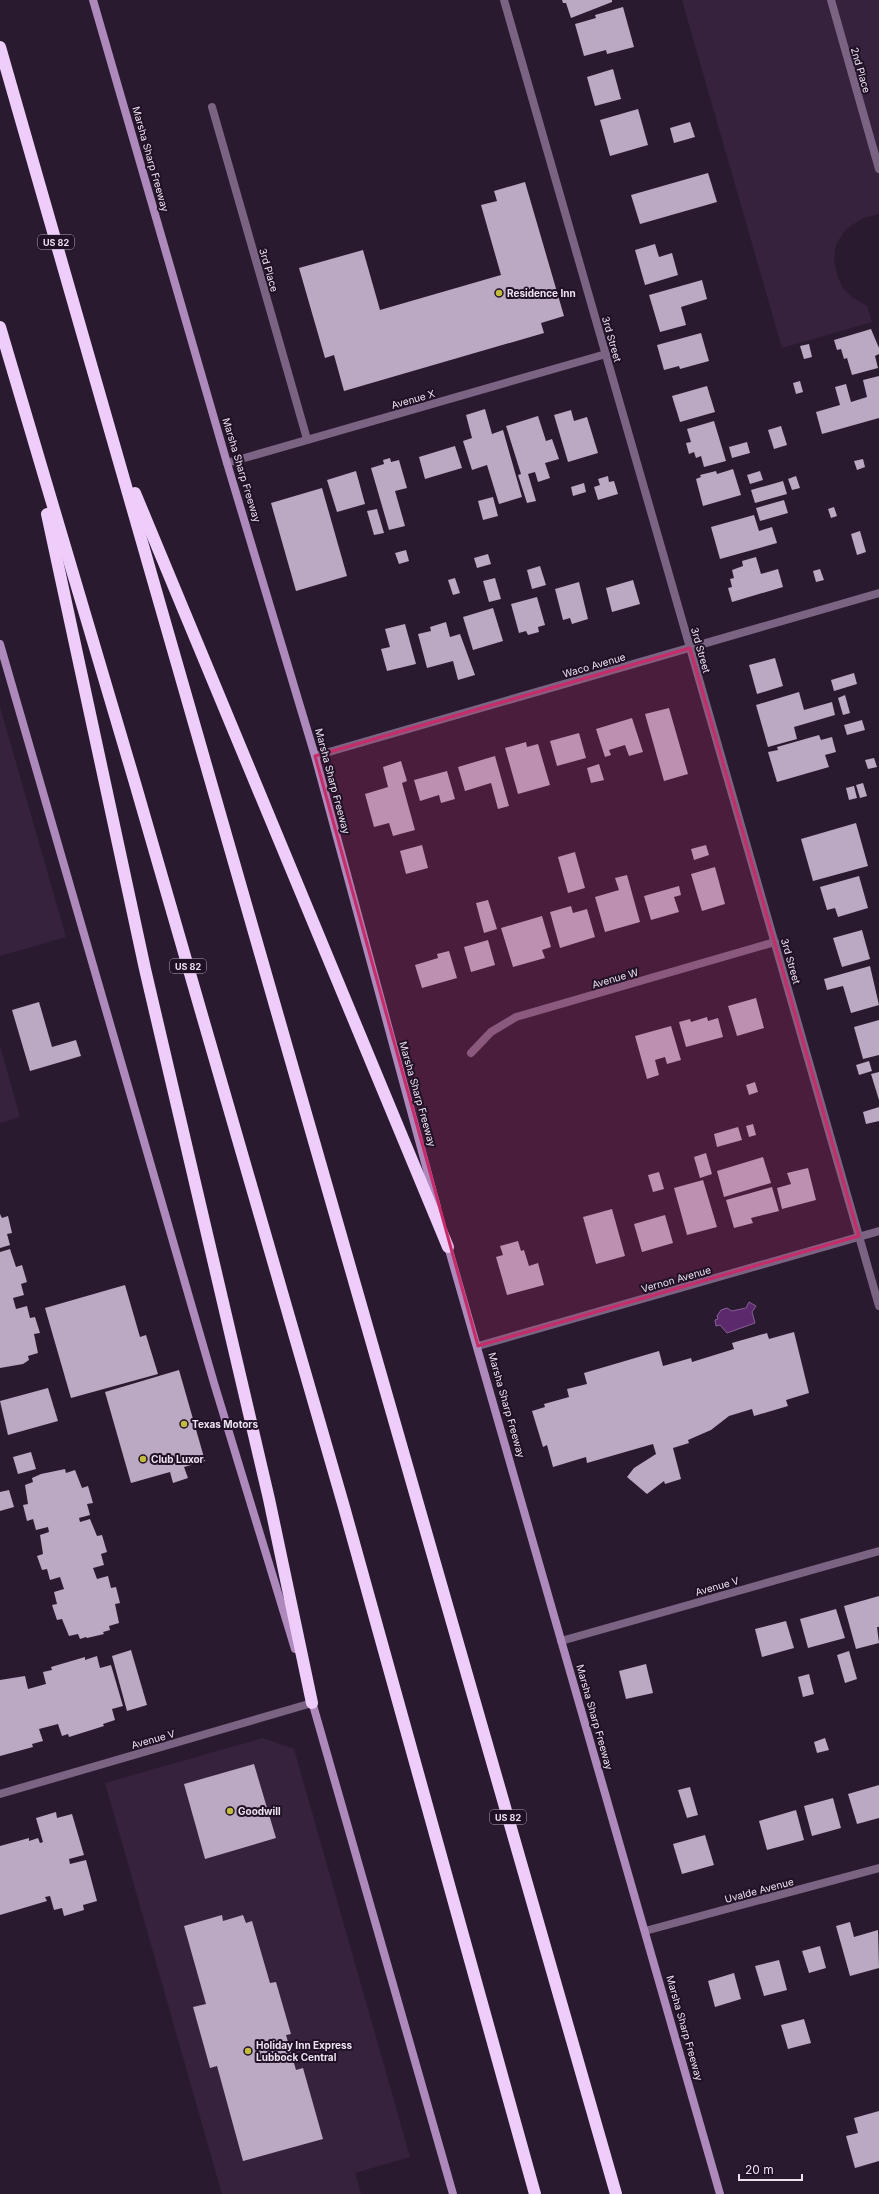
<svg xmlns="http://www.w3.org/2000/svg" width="879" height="2194" font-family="Inter,sans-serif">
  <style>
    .built { fill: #36223d }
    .water { fill: #5b296c; stroke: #866094 }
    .building { fill: #bba8c3 }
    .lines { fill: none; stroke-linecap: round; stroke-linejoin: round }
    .minor { stroke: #7b6483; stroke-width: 8 }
    .secondary { stroke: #ae8abc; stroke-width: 8 }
    .motorway { stroke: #eecdfb; stroke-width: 12 }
    .marked { fill: #c62c6a; fill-opacity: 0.2; stroke: #c62c6a; stroke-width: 3; stroke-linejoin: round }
    .poi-dot { fill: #c3bd3e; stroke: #201126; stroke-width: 1.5 }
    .labels { text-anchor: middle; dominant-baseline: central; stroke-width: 4; stroke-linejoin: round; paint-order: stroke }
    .shield { fill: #201126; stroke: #afa3b3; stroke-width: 1 }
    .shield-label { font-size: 9px; font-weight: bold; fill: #ece2f0 }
    .street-label { font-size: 10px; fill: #ece2f0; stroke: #201126 }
    .poi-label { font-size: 10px; font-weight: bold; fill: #ece2f0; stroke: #201126; text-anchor: start }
  </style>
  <rect width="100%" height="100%" fill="#2a1a30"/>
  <g class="built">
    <polygon points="682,0 879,0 879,214 863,218 846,229 836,244 834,261 838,278 843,288 853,298 867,306 872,322 782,348"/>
    <polygon points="0,707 66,937 0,956"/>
    <polygon points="0,1046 20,1117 0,1123"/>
    <polygon points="263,1738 294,1749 410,2157 355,2173 361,2194 222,2194 105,1783"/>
  </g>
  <polygon class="water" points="749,1302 756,1306 752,1312 755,1323 727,1333 720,1325 716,1326 715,1320 718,1319 717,1316 721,1310 727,1308 732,1311 746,1308"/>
  <g class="building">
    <polygon points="562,0 612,0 612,2 571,18 566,3 563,3"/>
    <polygon points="623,7 634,47 607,54 606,50 584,56 575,24 596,18 595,15"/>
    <polygon points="613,69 621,99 595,106 587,77"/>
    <polygon points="638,109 648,145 610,156 600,120"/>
    <polygon points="690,122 695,137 674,143 670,128"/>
    <polygon points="708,173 717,202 640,224 631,195"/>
    <polygon points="525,182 564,316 541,323 544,333 344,391 334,355 325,358 299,268 363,250 380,310 501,275 481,205 497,201 494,191"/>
    <polygon points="655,244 659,257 672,253 678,275 645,285 635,250"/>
    <polygon points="702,280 707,299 681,307 686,325 660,332 649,295"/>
    <polygon points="871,329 879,348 879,354 875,356 878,368 852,375 847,358 844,359 841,349 837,350 834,340"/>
    <polygon points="701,333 709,361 680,369 679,366 664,370 657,345"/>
    <polygon points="809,344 812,357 804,359 800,346"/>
    <polygon points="879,376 879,418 822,434 816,412 840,405 835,387 846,384 851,402 867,397 863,380"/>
    <polygon points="800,381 803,392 796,394 793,383"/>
    <polygon points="707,386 715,412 680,422 672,396"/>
    <polygon points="485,409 492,434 503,430 522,497 499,504 487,465 472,470 463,441 472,438 466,415"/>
    <polygon points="571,410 574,421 587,417 598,453 568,462 554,415"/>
    <polygon points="538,416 546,441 552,439 559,459 545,463 550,478 538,482 535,472 528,474 536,501 527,503 518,475 521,474 506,426"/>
    <polygon points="714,421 726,461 704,467 701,456 696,458 694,452 689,454 686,443 691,442 687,429"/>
    <polygon points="781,426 787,445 774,449 768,430"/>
    <polygon points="747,442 750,453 732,458 729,447"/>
    <polygon points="455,446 462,468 425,479 419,457"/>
    <polygon points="390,458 391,462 399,460 407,488 395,491 405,526 389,530 371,468 384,464 383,460"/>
    <polygon points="863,459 865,467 857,470 854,461"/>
    <polygon points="733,469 741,495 703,506 696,479 701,477 700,475 716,471 717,474"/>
    <polygon points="356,471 365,504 337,512 327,480"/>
    <polygon points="760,471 763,480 750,484 747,475"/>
    <polygon points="608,476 609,482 614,481 618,494 598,500 594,487 600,485 598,479"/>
    <polygon points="796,476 800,488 792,490 788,479"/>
    <polygon points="783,481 787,494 755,503 751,490"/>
    <polygon points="584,483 586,492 573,496 571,487"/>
    <polygon points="322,488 347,576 296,591 271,503"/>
    <polygon points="493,497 498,516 483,520 478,501"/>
    <polygon points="784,500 788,513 760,521 756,508"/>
    <polygon points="834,507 837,516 831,518 828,509"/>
    <polygon points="377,509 384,533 374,535 367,511"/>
    <polygon points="754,515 759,531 772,527 777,543 720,559 711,527"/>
    <polygon points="860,531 866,552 857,555 851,534"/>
    <polygon points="406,550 409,561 399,564 395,553"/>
    <polygon points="488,554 491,564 477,568 474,558"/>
    <polygon points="756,557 761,574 778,569 783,587 732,602 728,588 732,587 730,579 734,578 732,570 743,566 742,561"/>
    <polygon points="540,566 546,585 532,589 527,570"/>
    <polygon points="820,569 824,580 816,582 813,571"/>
    <polygon points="455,578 460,593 453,595 448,580"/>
    <polygon points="495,578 501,599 489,602 483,581"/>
    <polygon points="633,580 640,604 612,612 606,588"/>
    <polygon points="579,582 588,619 572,624 570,618 563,620 555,589"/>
    <polygon points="537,597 545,625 538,627 539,632 528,635 526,631 519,633 511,604"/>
    <polygon points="493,608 503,641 473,650 463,617"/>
    <polygon points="446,622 450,637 460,634 475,675 458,680 453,661 427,668 418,634 431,631 430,627"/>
    <polygon points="405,624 416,664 387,671 381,649 390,647 385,629"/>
    <polygon points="775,658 783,686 757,694 749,665"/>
    <polygon points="854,673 857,684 834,691 831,680"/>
    <polygon points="799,692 804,710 832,702 835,715 794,727 797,739 768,747 756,705"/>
    <polygon points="845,695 850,713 843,715 838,698"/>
    <polygon points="669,708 688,774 664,781 645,714"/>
    <polygon points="632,718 643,752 629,756 625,745 609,750 611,755 605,757 596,729"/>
    <polygon points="862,720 865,730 847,735 844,725"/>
    <polygon points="579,733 586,758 557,766 550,741"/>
    <polygon points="819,735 821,740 832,737 836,752 825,755 829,767 777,782 768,752 778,750 777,747"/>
    <polygon points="526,742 527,747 538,744 550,785 518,794 505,748"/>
    <polygon points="495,756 509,806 498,809 491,783 465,791 458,767"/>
    <polygon points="874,758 877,767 868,769 865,760"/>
    <polygon points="401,761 407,781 402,783 415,830 393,836 389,823 374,827 365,794 388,787 383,767"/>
    <polygon points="599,764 604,780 591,783 587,768"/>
    <polygon points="447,771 455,799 441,803 439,795 420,801 414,780"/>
    <polygon points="863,783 867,796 860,798 856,785"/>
    <polygon points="854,786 857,798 849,800 846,788"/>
    <polygon points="856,823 868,866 813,881 801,839"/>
    <polygon points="422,845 428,868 406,874 400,851"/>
    <polygon points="706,845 709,855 694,860 691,849"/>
    <polygon points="575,852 585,888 568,893 558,857"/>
    <polygon points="715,867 725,904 702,911 691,874"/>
    <polygon points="627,875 640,922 605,932 595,897 619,890 615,878"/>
    <polygon points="859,876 868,908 838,917 835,908 827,910 820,887"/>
    <polygon points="679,886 681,895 674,897 679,912 651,920 644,896"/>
    <polygon points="488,900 497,929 484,933 476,903"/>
    <polygon points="571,906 573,913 587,909 595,937 560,948 550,912"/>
    <polygon points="542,916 551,947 542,950 545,958 513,967 501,928"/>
    <polygon points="862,930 870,959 842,967 833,938"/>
    <polygon points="488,940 495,965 471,972 464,947"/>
    <polygon points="449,951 457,978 422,988 415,965 438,958 437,954"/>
    <polygon points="870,966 879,1005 851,1013 843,986 827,990 824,979"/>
    <polygon points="756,998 764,1028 737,1036 728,1006"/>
    <polygon points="39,1002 52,1047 76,1040 81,1056 30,1071 12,1010"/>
    <polygon points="707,1017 708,1021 718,1018 723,1037 686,1047 679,1022 690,1019 691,1022"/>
    <polygon points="879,1020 879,1055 863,1059 854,1027"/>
    <polygon points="671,1026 681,1060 667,1064 665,1057 655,1060 659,1075 647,1079 635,1036"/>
    <polygon points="869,1061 872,1071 859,1075 856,1065"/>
    <polygon points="879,1072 879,1100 871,1074"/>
    <polygon points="755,1082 758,1092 749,1095 746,1085"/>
    <polygon points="879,1107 879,1121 866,1124 863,1112"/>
    <polygon points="753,1124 756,1135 749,1137 746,1126"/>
    <polygon points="738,1127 742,1140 717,1147 714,1134"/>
    <polygon points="706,1153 712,1174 700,1178 694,1157"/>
    <polygon points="763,1157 771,1183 724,1197 717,1171"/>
    <polygon points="808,1168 816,1200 782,1209 777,1188 791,1184 787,1173"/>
    <polygon points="659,1172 664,1189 653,1192 648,1175"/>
    <polygon points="703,1180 717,1227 687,1235 674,1188"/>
    <polygon points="772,1187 779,1211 751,1218 753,1223 734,1228 726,1200"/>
    <polygon points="612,1209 625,1256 596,1264 583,1217"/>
    <polygon points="0,1214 2,1218 8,1216 12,1233 7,1234 10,1245 0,1248"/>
    <polygon points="665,1215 673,1243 642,1252 634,1224"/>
    <polygon points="518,1241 521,1251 524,1250 529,1266 538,1263 544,1285 507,1295 496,1257 503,1255 500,1246"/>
    <polygon points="10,1249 16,1267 22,1265 27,1282 21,1284 24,1295 13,1298 16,1309 27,1306 30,1318 35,1317 40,1333 34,1334 38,1353 28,1356 29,1360 23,1364 0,1368 0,1252"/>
    <polygon points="125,1285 140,1337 146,1335 158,1374 71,1398 45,1308"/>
    <polygon points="794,1332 809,1393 786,1400 788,1406 754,1416 752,1409 729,1416 711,1430 688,1440 689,1443 673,1448 681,1479 665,1484 664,1481 647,1494 627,1477 634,1468 656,1454 653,1444 587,1463 586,1457 553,1467 547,1445 543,1447 532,1411 545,1407 544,1404 569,1397 567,1389 587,1384 584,1373 659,1351 663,1366 691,1358 692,1362 734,1349 732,1343 767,1333 769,1339"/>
    <polygon points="179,1370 205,1461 184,1467 188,1478 173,1483 170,1472 131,1483 105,1392"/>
    <polygon points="48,1388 58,1421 8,1435 0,1401"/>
    <polygon points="31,1452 36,1469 18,1474 13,1457"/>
    <polygon points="65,1469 66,1473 75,1470 82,1488 88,1486 93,1503 87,1504 90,1515 79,1518 80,1522 90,1519 97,1536 102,1535 107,1552 101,1554 104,1565 93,1568 97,1579 108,1576 111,1588 116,1587 120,1603 115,1604 119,1623 109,1626 110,1630 103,1632 104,1634 87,1638 86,1637 80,1639 78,1634 69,1636 62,1619 57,1620 52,1605 57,1604 54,1592 64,1589 60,1577 50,1580 47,1569 42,1570 37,1556 43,1554 40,1535 49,1532 48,1527 36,1530 33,1519 27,1521 23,1505 28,1504 25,1485 33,1482 32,1478 41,1474"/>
    <polygon points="9,1490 14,1507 0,1511 0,1492"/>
    <polygon points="879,1596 879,1627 877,1627 879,1643 856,1649 844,1606"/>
    <polygon points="836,1609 845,1638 808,1648 800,1619"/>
    <polygon points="786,1621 794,1648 762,1657 755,1629"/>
    <polygon points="131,1650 147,1705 127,1711 112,1656"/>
    <polygon points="849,1651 857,1679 845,1683 837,1655"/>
    <polygon points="97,1656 100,1668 111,1665 123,1706 112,1709 115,1720 103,1724 104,1726 69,1737 68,1734 62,1736 58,1724 39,1729 43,1741 32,1744 33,1747 0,1756 0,1680 25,1676 28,1689 46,1684 43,1672 52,1670 51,1667 85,1657 85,1660"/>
    <polygon points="646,1664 653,1693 626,1699 619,1671"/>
    <polygon points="809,1674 814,1694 803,1697 798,1677"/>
    <polygon points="825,1738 829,1750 817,1753 814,1742"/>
    <polygon points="254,1764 276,1838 205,1859 184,1784"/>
    <polygon points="879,1785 879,1818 857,1824 848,1794"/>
    <polygon points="690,1787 698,1815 687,1818 678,1790"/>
    <polygon points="833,1798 841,1828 812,1836 804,1806"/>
    <polygon points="796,1810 804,1840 767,1850 759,1821"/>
    <polygon points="56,1812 57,1818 72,1814 84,1855 69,1859 70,1864 86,1860 97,1901 83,1905 84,1910 64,1916 62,1908 54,1910 50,1896 45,1897 47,1901 0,1915 0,1846 29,1838 29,1841 38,1838 40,1843 43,1842 36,1818"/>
    <polygon points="705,1835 714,1865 682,1874 673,1844"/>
    <polygon points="222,1915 223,1921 243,1915 246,1923 252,1921 270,1983 276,1982 291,2034 286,2035 296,2070 303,2068 323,2139 243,2161 217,2066 210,2068 193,2007 206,2004 184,1926"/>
    <polygon points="850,1922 854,1937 878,1930 879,1968 850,1976 836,1926"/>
    <polygon points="820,1946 826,1968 809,1973 802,1951"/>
    <polygon points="779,1960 787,1990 764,1996 755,1966"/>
    <polygon points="734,1973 741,1999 715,2007 708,1981"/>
    <polygon points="804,2019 811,2043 788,2049 781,2025"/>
    <polygon points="879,2111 879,2161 855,2168 846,2136 858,2133 854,2118"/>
  </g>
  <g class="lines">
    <g class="minor">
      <polyline points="504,0 879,1306"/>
      <polyline points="831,0 879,169"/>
      <polyline points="212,107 307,439"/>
      <polyline points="227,463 606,354"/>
      <polyline points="315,756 879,593"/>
      <polyline points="471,1053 491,1032 516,1017 775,942"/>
      <polyline points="478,1346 879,1231"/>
      <polyline points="561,1641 879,1551"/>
      <polyline points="0,1794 312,1703"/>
      <polyline points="645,1931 879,1868"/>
    </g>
    <g class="secondary">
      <polyline points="93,0 227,463 315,756 437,1207"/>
      <polyline points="0,644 214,1383 295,1649"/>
      <polyline points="447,1243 720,2194"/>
      <polyline points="311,1698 453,2194"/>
    </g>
    <g class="motorway">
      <polyline points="0,47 616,2194"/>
      <polyline points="0,327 135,783 344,1507 535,2194"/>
      <polyline points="135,493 448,1247"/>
      <polyline points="47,514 145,969 269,1499 312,1703"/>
    </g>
  </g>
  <path class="marked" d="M690 648 859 1236 478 1346 315 756Z"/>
  <g class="poi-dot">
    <circle cx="499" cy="293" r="4"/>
    <circle cx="184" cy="1424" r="4"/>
    <circle cx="143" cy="1459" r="4"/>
    <circle cx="230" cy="1811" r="4"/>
    <circle cx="248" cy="2051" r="4"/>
  </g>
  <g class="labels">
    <g class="shield">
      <rect x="38" y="235" width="36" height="14" rx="3"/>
      <rect x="170" y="959" width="36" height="14" rx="3"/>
      <rect x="490" y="1810" width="36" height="14" rx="3"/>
    </g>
    <g class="shield-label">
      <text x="56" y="242">US 82</text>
      <text x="188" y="966">US 82</text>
      <text x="508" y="1817">US 82</text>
    </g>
    <g class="street-label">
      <text transform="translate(861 70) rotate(74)">2nd Place</text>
      <text transform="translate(151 159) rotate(74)">Marsha Sharp Freeway</text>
      <text transform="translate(269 270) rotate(74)">3rd Place</text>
      <text transform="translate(612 339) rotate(74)">3rd Street</text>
      <text transform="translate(413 399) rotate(-16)">Avenue X</text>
      <text transform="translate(242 470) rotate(73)">Marsha Sharp Freeway</text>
      <text transform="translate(701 650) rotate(74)">3rd Street</text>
      <text transform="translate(594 665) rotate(-16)">Waco Avenue</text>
      <text transform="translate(333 781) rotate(75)">Marsha Sharp Freeway</text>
      <text transform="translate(791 961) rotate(74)">3rd Street</text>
      <text transform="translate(615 978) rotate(-16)">Avenue W</text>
      <text transform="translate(418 1094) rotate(74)">Marsha Sharp Freeway</text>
      <text transform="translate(676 1279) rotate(-16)">Vernon Avenue</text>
      <text transform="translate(507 1405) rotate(74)">Marsha Sharp Freeway</text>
      <text transform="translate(717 1586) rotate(-16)">Avenue V</text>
      <text transform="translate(595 1717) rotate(74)">Marsha Sharp Freeway</text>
      <text transform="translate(153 1739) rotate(-16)">Avenue V</text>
      <text transform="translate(759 1890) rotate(-15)">Uvalde Avenue</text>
      <text transform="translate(685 2028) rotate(74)">Marsha Sharp Freeway</text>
    </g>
    <g class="poi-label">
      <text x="507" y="293">Residence Inn</text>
      <text x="192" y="1424">Texas Motors</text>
      <text x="151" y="1459">Club Luxor</text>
      <text x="238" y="1811">Goodwill</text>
      <text x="256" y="2045">Holiday Inn Express<tspan x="256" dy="12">Lubbock Central</tspan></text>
    </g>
  </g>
  <path d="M739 2174v6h63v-6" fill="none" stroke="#ece2f0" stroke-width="2"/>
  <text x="745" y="2174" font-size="12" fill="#ece2f0" stroke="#201126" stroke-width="3" paint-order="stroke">20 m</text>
</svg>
